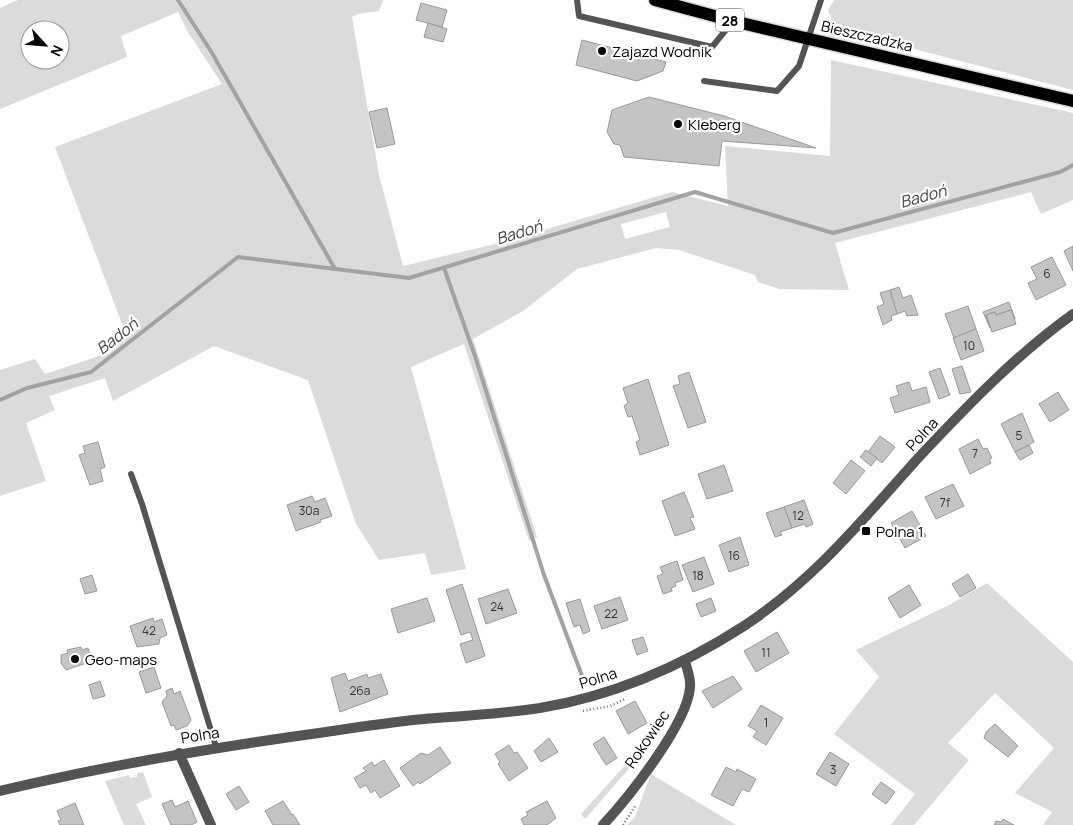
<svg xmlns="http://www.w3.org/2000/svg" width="1073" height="825" font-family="Manrope,sans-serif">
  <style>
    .green { fill: #dbdbdb; fill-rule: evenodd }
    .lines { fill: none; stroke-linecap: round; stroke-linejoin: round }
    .stream { stroke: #a2a2a2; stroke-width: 4 }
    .building { fill: #c4c4c4; stroke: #989898 }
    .primary-casing { stroke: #dbdbdb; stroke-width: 15 }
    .path { stroke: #767676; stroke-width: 2.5; stroke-dasharray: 1 2.5; stroke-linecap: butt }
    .lane { stroke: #545454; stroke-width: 6 }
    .street { stroke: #545454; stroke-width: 10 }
    .primary { stroke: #000; stroke-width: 12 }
    .poi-dot { fill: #000; stroke: #fff; stroke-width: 2 }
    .labels { text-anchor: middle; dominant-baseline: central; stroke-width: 4.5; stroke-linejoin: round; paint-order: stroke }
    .number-label { font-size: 12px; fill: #313131 }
    .shield { fill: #fff; stroke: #4c4c4c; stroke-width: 1 }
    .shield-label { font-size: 14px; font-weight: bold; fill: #000 }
    .street-label { font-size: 15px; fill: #000; stroke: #fff }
    .poi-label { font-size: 15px; fill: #000; stroke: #fff; text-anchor: start }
    .water-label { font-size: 16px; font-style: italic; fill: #434343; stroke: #fff }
  </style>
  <rect width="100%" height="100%" fill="#fff"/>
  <g class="green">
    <path d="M18 0H383L379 11 358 14 352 17 379 175 403 266 503 242 672 192 728 206 725 146 830 156 831 60 1073 113V200L1041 214 1031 192 835 243 849 290 779 289 758 282 755 275 679 250 656 248 577 269 523 311 473 339 537 537 529 541 464 344 411 367 466 569 431 575 425 553 379 560 356 524 308 380 214 346 113 401 105 378 49 396 55 410 26 423 46 481 0 496V370L35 359 45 374 111 352 127 337 55 147 222 84 188 32 178 12 121 36 127 57 0 109V8ZM30 30H60V60H30ZM666 212 670 227 625 239 621 224Z"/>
    <polygon points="834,0 1073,0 1073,90 918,50 873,33 842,27 833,22 828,10"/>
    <polygon points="987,583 1073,662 1073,825 1043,825 1052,812 1015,793 1054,748 995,693 948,743 969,760 914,825 891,825 915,794 834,734 879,677 856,650 949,605"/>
    <polygon points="628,762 633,764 585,819 581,814"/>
    <polygon points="143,772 152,797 136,804 146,825 124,825 105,781 129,775 130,778 137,777 137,773"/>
    <polygon points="651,774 736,825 627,825 635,817"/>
  </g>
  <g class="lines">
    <g class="stream">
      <polyline points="178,0 212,53 335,269"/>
      <polyline points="444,268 475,356 544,575 584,681"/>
      <polyline points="0,400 27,388 91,372 238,257 409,278 695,192 833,233 1060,172 1073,165"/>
    </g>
  </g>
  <g class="building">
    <polygon points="421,3 447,10 442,27 416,20"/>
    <polygon points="428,23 447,29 443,42 424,37"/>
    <polygon points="582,40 666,62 663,71 637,81 576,65"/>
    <polygon points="649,97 724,116 816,148 722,141 719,166 624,157 620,145 614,144 607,132 612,110"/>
    <polygon points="387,108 395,144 377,148 369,112"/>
    <polygon points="1073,246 1073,271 1064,251"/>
    <polygon points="1052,257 1066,285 1036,300 1028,283 1037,279 1031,267"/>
    <polygon points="899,287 903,298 911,295 918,315 907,316 905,311 897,314 890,290"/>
    <polygon points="890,290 897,314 891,316 892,320 883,325 877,307 884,304 880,293"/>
    <polygon points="1009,302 1015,319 1011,310 996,315 995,312 986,315 990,328 983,312"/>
    <polygon points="968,306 976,329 954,338 945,314"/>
    <polygon points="1011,310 1016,324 992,332 986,315 995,312 996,315"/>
    <polygon points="976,329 984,351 961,360 953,338"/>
    <polygon points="962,366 971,392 960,394 952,369"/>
    <polygon points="940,368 950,395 939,399 929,372"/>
    <polygon points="689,372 706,422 688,428 673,386 680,384 678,376"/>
    <polygon points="648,379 669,445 640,455 636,442 640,440 632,416 628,417 624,406 628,403 623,388"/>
    <polygon points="909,382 912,391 926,387 930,402 895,413 890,398 899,395 896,386"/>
    <polygon points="1058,392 1069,410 1050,422 1039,404"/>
    <polygon points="1022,413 1034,442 1015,452 1001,424"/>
    <polygon points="880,436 895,447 882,463 868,452"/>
    <polygon points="978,439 983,449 987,448 992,458 989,459 991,463 970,474 959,449"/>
    <polygon points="98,442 105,467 100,469 103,481 90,485 79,455 85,453 83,446"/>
    <polygon points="1029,445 1033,453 1020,460 1015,452"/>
    <polygon points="866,450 877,458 871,466 860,457"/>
    <polygon points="851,460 865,471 846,494 833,483"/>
    <polygon points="724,465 733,491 707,499 698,474"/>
    <polygon points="953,484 964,506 936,519 925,497"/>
    <polygon points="684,492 694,517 690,518 695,529 675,536 662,501"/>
    <polygon points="312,496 315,502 325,498 332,516 320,520 321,522 296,531 287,505"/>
    <polygon points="804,500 813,524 806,527 805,524 792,528 784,507"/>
    <polygon points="784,507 792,528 780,532 782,535 775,537 766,513"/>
    <polygon points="912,511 926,536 905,548 891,523"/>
    <polygon points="740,537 749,565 729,572 719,545"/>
    <polygon points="704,557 714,584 693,592 682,565"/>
    <polygon points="677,561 683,580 675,583 676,586 671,588 672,591 663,594 657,576 663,574 660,567"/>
    <polygon points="968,574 976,588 960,597 952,584"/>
    <polygon points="92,575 97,591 85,594 80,579"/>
    <polygon points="462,584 485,656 466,663 460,644 473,640 470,632 461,635 446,590"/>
    <polygon points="909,585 921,605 900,618 888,598"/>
    <polygon points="508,589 517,613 486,624 478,599"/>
    <polygon points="620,597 628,620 602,629 594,606"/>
    <polygon points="427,598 435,621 398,633 391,609"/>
    <polygon points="711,598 716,611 701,617 696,604"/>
    <polygon points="580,599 590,631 583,634 580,625 574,627 566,603"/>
    <polygon points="153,618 154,622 162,619 167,635 160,638 159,644 137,647 130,626"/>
    <polygon points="777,632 789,653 756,672 744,651"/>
    <polygon points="643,637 648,651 637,655 632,640"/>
    <polygon points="81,647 82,650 88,648 92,661 66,670 61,663 61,655 68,653 67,650"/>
    <polygon points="154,667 161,688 146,693 139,672"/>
    <polygon points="345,673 348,681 367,674 368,678 381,674 388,694 340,712 331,678"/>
    <polygon points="733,676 742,689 713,708 702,691"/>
    <polygon points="100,681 105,696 93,699 89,685"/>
    <polygon points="172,688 174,694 180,691 191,720 187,726 176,730 174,725 171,726 162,702 167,696 166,691"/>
    <polygon points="635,701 647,723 628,734 616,711"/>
    <polygon points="761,705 783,718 766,745 753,737 757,731 748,726"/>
    <polygon points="995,724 1018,746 1008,757 984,738 986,732"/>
    <polygon points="604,737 617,758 606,765 593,744"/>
    <polygon points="549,738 558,752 541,762 534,751"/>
    <polygon points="509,745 514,753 517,752 528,768 509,781 498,764 500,762 495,754"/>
    <polygon points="440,747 451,763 420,784 418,782 413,786 400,768 421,753 428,755"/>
    <polygon points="830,752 849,764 836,786 816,774"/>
    <polygon points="384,760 400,786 380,798 375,790 371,793 366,785 360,788 354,778 366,771 363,768 372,762 374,766"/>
    <polygon points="726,767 736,772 737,769 756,779 749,792 742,789 733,806 711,795"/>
    <polygon points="881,782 895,792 886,804 872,794"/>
    <polygon points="239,786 249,802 236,810 226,794"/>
    <polygon points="172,800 175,807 188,801 197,822 191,825 171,825 162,804"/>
    <polygon points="283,801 292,815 293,814 300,825 273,825 265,811"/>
    <polygon points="547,801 556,818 547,825 524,825 521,819 528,815 526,812"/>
    <polygon points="75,803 84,825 60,825 58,821 61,820 57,811"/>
    <polygon points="1003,819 1014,825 994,825 996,821 1001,822"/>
  </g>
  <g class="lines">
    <g class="primary-casing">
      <polyline id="primary" points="655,0 733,21 1073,101"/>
    </g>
    <g class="path">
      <polyline points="583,711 610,706 625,699"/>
      <polyline points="623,825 636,805"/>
    </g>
    <g class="lane">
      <polyline points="577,0 579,16 712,47 733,21"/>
      <polyline points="704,81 777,91 799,66 821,0"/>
      <polyline points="131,474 142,504 216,747"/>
    </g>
    <g class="street">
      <polyline points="179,753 211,825"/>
      <path d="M0 791C108 765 216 747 326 732 359 727 391 722 424 719 463 716 501 714 540 708 612 696 682 666 744 626 815 579 863 519 920 456 967 406 1017 354 1073 314"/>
      <path d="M603 825C628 798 688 723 690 687 691 679 687 669 685 661"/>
    </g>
    <use href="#primary" class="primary"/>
  </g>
  <g class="poi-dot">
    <circle cx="602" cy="51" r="5"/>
    <circle cx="678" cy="124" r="5"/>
    <rect x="861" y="526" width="10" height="10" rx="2.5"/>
    <circle cx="75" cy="659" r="5"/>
  </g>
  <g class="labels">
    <g class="number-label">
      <text x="1047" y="273">6</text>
      <text x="969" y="345">10</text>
      <text x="1019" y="435">5</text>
      <text x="975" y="453">7</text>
      <text x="945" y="502">7f</text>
      <text x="309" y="510">30a</text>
      <text x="798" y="515">12</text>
      <text x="734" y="555">16</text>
      <text x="698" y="575">18</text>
      <text x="497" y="606">24</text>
      <text x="611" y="613">22</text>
      <text x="149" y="630">42</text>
      <text x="766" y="652">11</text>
      <text x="360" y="690">26a</text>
      <text x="766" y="722">1</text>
      <text x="833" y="769">3</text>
    </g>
    <rect class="shield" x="716" y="8.5" width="28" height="23" rx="4"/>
    <g class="shield-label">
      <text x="730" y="20">28</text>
    </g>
    <g class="street-label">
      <text transform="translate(867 36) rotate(13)">Bieszczadzka</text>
      <text transform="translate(922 434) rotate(-47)">Polna</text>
      <text transform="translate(598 678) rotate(-17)">Polna</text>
      <text transform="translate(200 735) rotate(-9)">Polna</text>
      <text transform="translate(647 739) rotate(-56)">Rokowiec</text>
    </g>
    <g class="poi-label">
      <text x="612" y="51">Zajazd Wodnik</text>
      <text x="688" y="124">Kleberg</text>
      <text x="876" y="531">Polna 1</text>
      <text x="85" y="659">Geo-maps</text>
    </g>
    <g class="water-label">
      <text transform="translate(923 196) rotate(-15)">Badoń</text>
      <text transform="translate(519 232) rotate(-17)">Badoń</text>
      <text transform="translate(117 336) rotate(-38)">Badoń</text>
    </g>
  </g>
  <g transform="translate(45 45) rotate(116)"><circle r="24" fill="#ffffff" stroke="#999999"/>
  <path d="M0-4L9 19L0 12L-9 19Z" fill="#000000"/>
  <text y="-8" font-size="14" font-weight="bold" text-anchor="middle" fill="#000000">N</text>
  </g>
</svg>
